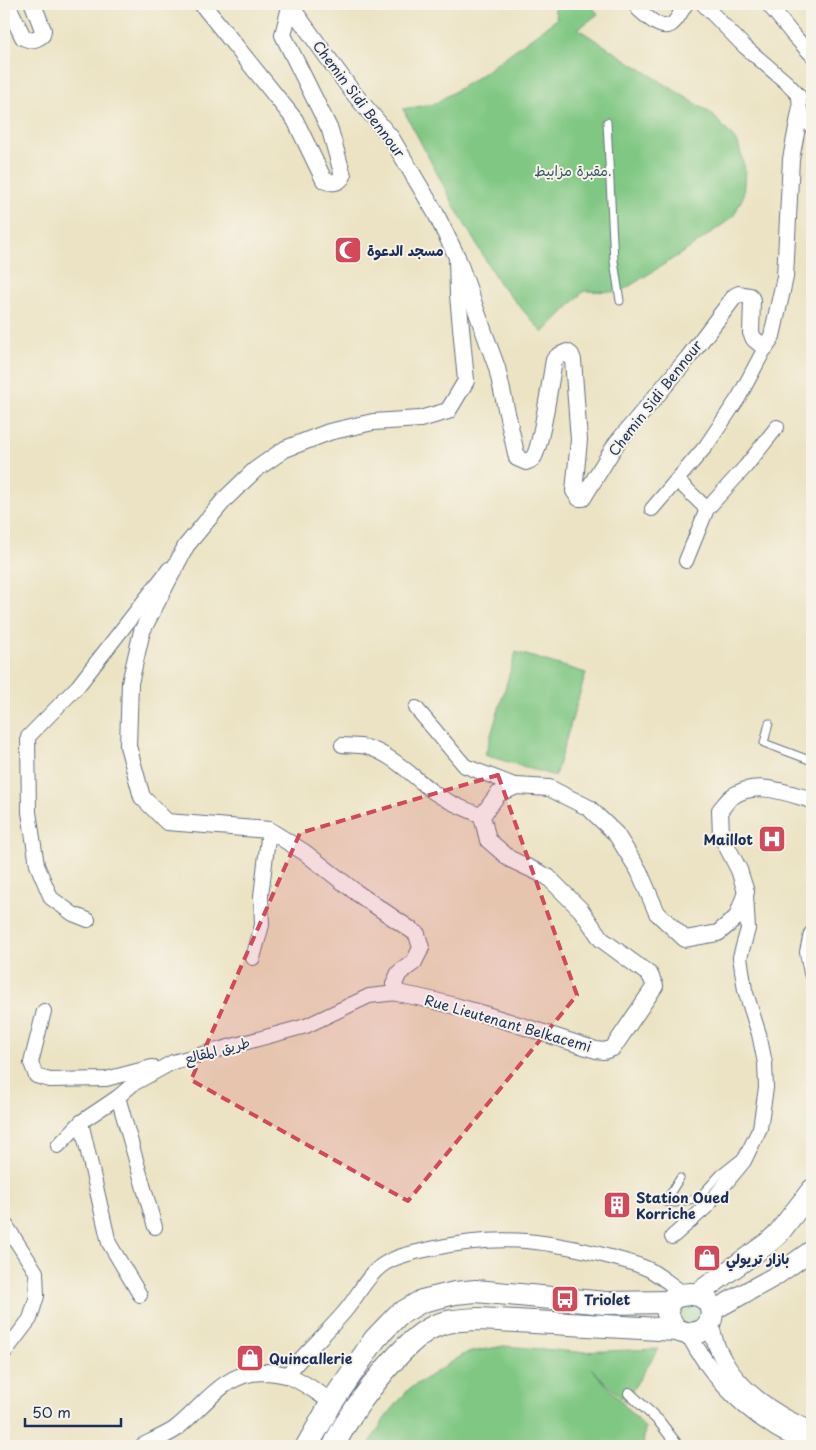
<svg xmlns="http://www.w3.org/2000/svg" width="816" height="1450" font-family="'Playpen Sans','Playpen Sans Arabic',sans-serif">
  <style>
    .green { fill: #80c783; stroke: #4e7b70 }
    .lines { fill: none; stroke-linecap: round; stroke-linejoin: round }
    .service-casing { stroke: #646e81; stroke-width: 9 }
    .pedestrian-casing { stroke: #646e81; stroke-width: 12 }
    .minor-casing { stroke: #646e81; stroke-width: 16 }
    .tertiary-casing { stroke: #646e81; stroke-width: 18 }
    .secondary-casing { stroke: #646e81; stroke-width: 21 }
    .primary-casing { stroke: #646e81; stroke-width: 23 }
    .trunk-casing { stroke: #646e81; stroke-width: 24 }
    .service { stroke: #fff; stroke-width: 7 }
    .pedestrian { stroke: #fff; stroke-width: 10 }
    .minor { stroke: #fff; stroke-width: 14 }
    .tertiary { stroke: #fff; stroke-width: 16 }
    .secondary { stroke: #fff; stroke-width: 19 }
    .primary { stroke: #fff; stroke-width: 21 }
    .trunk { stroke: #fff; stroke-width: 22 }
    .marked { fill: #d1495b; fill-opacity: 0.2; stroke: #d1495b; stroke-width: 4; stroke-dasharray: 10 6; stroke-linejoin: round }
    .labels { text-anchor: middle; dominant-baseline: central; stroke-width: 4; stroke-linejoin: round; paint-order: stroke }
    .street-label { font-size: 14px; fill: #1b2f5e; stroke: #f7f3e8 }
    .park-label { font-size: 14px; fill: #345567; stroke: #f7f3e8 }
    .poi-label { font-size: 14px; font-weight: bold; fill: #1b2f5e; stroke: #f7f3e8; text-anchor: start }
  </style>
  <rect width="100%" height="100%" fill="#f7f3e8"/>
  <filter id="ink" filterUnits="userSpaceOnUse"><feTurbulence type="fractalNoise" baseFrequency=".02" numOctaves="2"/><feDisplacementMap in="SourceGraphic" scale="10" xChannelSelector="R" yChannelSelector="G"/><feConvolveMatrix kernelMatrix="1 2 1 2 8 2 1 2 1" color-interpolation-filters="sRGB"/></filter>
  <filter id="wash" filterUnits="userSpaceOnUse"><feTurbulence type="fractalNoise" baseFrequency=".0096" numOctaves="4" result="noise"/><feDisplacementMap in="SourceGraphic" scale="20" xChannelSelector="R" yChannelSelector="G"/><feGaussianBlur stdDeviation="1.12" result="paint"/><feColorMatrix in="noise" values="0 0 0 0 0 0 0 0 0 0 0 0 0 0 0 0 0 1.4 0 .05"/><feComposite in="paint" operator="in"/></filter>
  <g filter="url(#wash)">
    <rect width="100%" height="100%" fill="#ebe3c3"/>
    <g class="green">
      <polygon points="553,4 590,4 598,14 578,29 712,114 738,143 745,170 743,197 733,217 690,248 620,292 584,291 543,333 499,283 457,211 403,109 434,104 478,77 557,19"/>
      <polygon points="516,652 586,673 555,776 485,755"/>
      <polygon points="690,1299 701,1312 699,1320 687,1327 674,1306"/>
      <polygon points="504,1346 577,1352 658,1349 625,1402 591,1368 645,1428 643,1446 368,1446 385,1418 409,1389 466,1353"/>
    </g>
  </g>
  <g filter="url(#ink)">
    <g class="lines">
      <g class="service-casing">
        <g id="service">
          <polyline points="607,122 614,261 620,301"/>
          <polyline points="769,723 764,743 812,761"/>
          <polyline points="680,1178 665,1202 675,1203 698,1198 720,1174 739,1159"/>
        </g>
      </g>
      <g class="pedestrian-casing">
        <polyline id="pedestrian" points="629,1393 659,1421 678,1446"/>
      </g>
      <g class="minor-casing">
        <g id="minor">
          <polyline points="703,4 744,46 787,83 799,96 800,112 812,127"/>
          <polyline points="768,4 794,36 812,55"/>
          <path d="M638 9C645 15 661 32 672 24 678 20 682 9 686 4"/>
          <polyline points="677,480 707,509"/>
          <polyline points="652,509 706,446 739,397 765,348"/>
          <polyline points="686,561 707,509 746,466 777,427"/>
          <polyline points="416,708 465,766 517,786"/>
          <path d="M342 745C350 746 358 745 366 747 392 754 412 776 433 792 448 803 466 809 482 816"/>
          <polyline points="88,920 73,914 51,898 37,865 29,812 28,737 78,686 169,569"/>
          <polyline points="253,958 262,925 261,896 269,830"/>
          <polyline points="44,1011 31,1063 36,1076 50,1080 106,1079 152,1067"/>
          <polyline points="118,1097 155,1227"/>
          <polyline points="81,1122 109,1243 140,1295"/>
          <polyline points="58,1146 81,1122 118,1097 133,1084 173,1062 306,1026 369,996 397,993"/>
          <polyline points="4,1222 36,1272 37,1296 30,1319 4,1353"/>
          <polyline points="672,1237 706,1207 744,1161 760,1128 766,1088 765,1063 759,1034 745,990 740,957 748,929 746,895"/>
          <path d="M287 1375C305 1352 327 1333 346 1310 358 1296 366 1277 381 1266 396 1255 417 1252 435 1248 496 1235 539 1239 599 1254 616 1259 634 1262 650 1270 662 1277 673 1286 684 1294"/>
        </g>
      </g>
      <g class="tertiary-casing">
        <g id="tertiary">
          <path d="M7 4 23 37C31 41 35 40 42 35L43 30 33 4"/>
          <path d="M202 4 295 120 324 180C331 184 339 183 343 176L330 130 283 35 290 7"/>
          <path d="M289 4 351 90 392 139 435 212 457 257 497 368 517 458 526 462C529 461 531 460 533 458 541 449 551 376 554 360L558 356 567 352 571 355 573 360 579 440 574 491 579 498H583L616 444 688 358 735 296 739 294 750 296 752 300 751 333 754 339 765 348 772 336 785 277 791 159 800 112"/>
          <path d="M457 257 458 295 466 381 448 411 420 419 373 422 329 432 285 449 255 470 225 499 186 546 142 631 130 683 128 746 142 797 167 822 269 830 304 852 357 893 417 934 421 948 414 962 399 973 394 984 397 993C465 1005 530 1029 596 1050L604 1051 613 1048 655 986 650 975 601 939 581 910 548 877 510 859 488 840 482 816 498 794 517 786 549 788 589 808 616 834 639 871 657 913 685 939 718 933 737 917 746 892 739 870 721 835 720 810C724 806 728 799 733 796 757 780 787 793 812 800"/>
          <polyline points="812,934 808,952 812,973"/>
          <path d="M710 1323C713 1332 714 1341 718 1349 735 1388 774 1415 812 1430"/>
          <path d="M689 1335C709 1372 735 1402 771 1425 783 1434 798 1439 812 1446"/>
          <path d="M143 1446C153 1441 164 1436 174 1430 203 1408 222 1373 262 1372 271 1372 280 1373 289 1376 304 1382 318 1393 332 1402"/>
        </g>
      </g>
      <g class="secondary-casing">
        <polyline id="secondary" points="712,1311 774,1277 812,1250"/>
      </g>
      <g class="primary-casing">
        <polyline id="primary" points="697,1294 768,1243 778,1234 812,1190"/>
      </g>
      <g class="trunk-casing">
        <g id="trunk">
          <polyline points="307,1446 332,1402 375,1339 398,1315 422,1301 455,1293 476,1291 605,1303 670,1302"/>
          <path d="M334 1446C348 1414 402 1341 433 1327 447 1320 463 1320 478 1319L677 1330C720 1349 726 1282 678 1296 660 1301 668 1321 677 1330"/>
        </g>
      </g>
      <use href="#service" class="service"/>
      <use href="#pedestrian" class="pedestrian"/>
      <use href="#minor" class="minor"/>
      <use href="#tertiary" class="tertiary"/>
      <use href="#secondary" class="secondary"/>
      <use href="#primary" class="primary"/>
      <use href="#trunk" class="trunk"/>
    </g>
  </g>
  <path class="marked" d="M498 775 577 995 408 1201 191 1080 300 833Z"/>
  <defs>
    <g id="mosque-square" transform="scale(1.4375)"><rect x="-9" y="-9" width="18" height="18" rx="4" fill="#d1495b" stroke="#f7f3e8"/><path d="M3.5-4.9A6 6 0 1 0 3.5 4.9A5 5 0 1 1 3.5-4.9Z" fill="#fff"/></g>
    <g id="hospital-square" transform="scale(1.4375)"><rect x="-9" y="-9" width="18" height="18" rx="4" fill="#d1495b" stroke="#f7f3e8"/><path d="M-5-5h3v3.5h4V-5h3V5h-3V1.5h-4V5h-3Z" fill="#fff"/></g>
    <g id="building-square" transform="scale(1.4375)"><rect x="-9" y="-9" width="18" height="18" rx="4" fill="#d1495b" stroke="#f7f3e8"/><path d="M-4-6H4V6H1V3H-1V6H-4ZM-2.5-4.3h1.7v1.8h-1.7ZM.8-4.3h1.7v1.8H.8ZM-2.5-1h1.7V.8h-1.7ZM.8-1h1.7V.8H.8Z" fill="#fff"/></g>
    <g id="shop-square" transform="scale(1.4375)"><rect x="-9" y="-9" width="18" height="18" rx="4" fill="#d1495b" stroke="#f7f3e8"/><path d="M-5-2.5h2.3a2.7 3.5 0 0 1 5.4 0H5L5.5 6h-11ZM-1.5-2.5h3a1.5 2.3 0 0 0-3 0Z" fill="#fff"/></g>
    <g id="bus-square" transform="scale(1.4375)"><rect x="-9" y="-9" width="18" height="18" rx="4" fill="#d1495b" stroke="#f7f3e8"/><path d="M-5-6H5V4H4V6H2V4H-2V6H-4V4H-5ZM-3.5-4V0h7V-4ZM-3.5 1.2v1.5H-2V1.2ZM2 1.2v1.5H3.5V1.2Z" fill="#fff"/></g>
  </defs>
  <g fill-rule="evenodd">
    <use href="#mosque-square" x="348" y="250"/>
    <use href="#hospital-square" x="772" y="839"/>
    <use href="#building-square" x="617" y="1205"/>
    <use href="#shop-square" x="707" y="1258"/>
    <use href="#bus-square" x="565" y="1299"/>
    <use href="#shop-square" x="250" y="1358"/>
  </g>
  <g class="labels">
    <g class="street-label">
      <text transform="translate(359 99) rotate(53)">Chemin Sidi Bennour</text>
      <text transform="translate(655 398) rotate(-52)">Chemin Sidi Bennour</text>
      <text transform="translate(508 1023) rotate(16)">Rue Lieutenant Belkacemi</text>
      <text transform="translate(217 1050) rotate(-15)">طريق المقالع</text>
    </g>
    <g class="park-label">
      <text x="573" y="170">مقبرة مزابيط.</text>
    </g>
    <g class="poi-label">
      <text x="367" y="250">مسجد الدعوة</text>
      <text x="753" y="839" text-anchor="end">Maillot</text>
      <text x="636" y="1197">Station Oued<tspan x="636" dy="16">Korriche</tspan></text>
      <text x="726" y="1258">بازار تريولي</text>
      <text x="584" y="1299">Triolet</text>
      <text x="269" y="1358">Quincallerie</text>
    </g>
  </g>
  <rect width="816" height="1450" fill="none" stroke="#f7f3e8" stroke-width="20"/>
  <path d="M25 1418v8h96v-8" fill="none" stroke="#1b2f5e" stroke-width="2.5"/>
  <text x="32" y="1418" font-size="15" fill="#1b2f5e" stroke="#f7f3e8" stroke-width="4" paint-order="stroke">50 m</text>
</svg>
